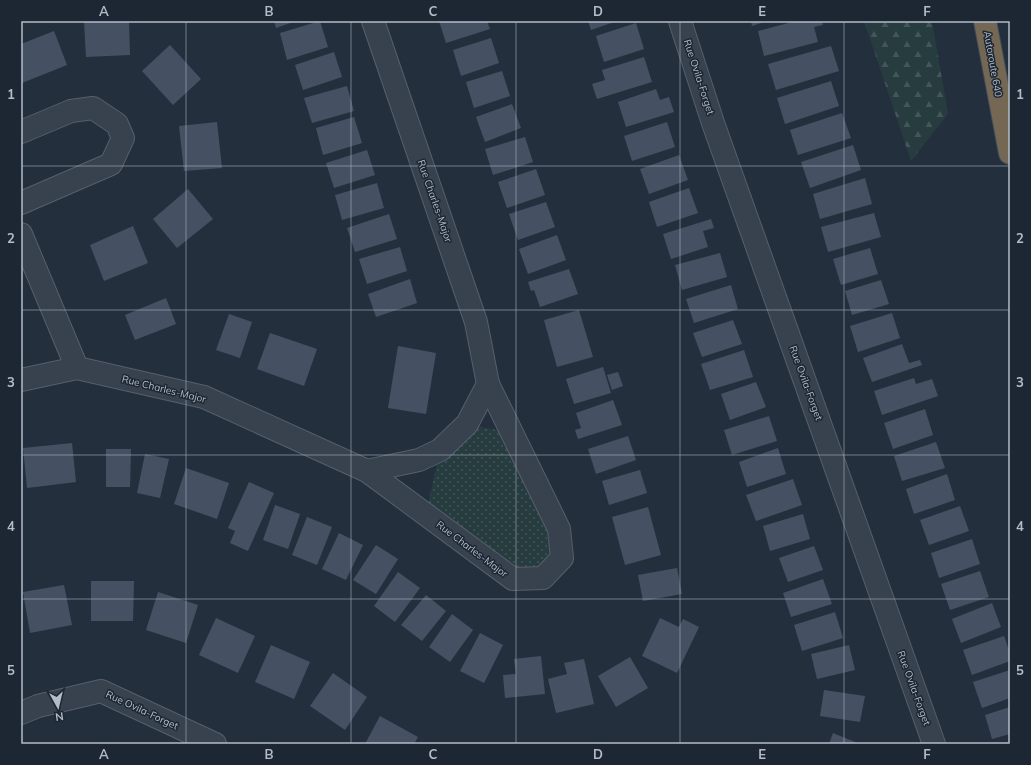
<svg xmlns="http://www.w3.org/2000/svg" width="1031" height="765" font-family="Mulish,sans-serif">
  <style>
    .grass { fill: url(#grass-dots) }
    .forest { fill: url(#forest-firs) }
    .building { fill: #455162 }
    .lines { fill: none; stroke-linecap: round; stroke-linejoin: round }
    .minor-casing { stroke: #565f6c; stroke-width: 24 }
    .highway-casing { stroke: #434c59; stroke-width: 24 }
    .minor { stroke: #38414e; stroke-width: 22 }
    .highway { stroke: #746855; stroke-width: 22 }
    .grid { fill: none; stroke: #b4bcc9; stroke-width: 1; stroke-opacity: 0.55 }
    .labels { text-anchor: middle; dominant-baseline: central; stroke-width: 3; stroke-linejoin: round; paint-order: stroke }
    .street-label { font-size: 10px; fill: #b4bcc9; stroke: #1d2633 }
    .neatline { fill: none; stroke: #b4bcc9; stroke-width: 1.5 }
    .grid-label { font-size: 13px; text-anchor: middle; font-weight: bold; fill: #b4bcc9 }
  </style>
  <defs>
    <pattern id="grass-dots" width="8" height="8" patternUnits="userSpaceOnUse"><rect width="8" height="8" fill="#263c3f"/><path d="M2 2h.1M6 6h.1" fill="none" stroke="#435659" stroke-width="1.8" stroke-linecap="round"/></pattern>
    <pattern id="forest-firs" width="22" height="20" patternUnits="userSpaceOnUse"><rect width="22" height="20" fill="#263c3f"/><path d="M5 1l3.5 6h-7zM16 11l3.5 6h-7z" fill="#435659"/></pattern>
  </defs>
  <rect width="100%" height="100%" fill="#242f3e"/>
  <polygon class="grass" points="467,424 512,433 562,558 513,579 426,514 440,450"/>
  <polygon class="forest" points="864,21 932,21 948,114 911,161"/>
  <g class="building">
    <polygon points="84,21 129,21 130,55 86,57"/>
    <polygon points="274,21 296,21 276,28"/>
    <polygon points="320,21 328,47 287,60 280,33"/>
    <polygon points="439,21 487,21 490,29 446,43"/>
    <polygon points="588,21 617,21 591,30"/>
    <polygon points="751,21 767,21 752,26"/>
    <polygon points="796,21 822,21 823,25 814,27 818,42 764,56 758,31"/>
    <polygon points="636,23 644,49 604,62 596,36"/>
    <polygon points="54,31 67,65 22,83 21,44"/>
    <polygon points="491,38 499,63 461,76 453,50"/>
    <polygon points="170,45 201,79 173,105 142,71"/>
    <polygon points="831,46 839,71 776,90 768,64"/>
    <polygon points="334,52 342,77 303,90 295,65"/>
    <polygon points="644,57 652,82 597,99 592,84 605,80 602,70"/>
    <polygon points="502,71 510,96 474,108 466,82"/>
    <polygon points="831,81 839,106 785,124 777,98"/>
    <polygon points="347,86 354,111 312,123 304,98"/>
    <polygon points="656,89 660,100 669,97 674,112 626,127 618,102"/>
    <polygon points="512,104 521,128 485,142 476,117"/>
    <polygon points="842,113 851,138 798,155 790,130"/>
    <polygon points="354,117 362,143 323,155 316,128"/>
    <polygon points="217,122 222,168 184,171 179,126"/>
    <polygon points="667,122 675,147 632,161 624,136"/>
    <polygon points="525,137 533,162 493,175 485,149"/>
    <polygon points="853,145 861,170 810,188 801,162"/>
    <polygon points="367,150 375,175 334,188 326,163"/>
    <polygon points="679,155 688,180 649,194 640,169"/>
    <polygon points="536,169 545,195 507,208 498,182"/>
    <polygon points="865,178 872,204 820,219 813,194"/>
    <polygon points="377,183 384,208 342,220 335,195"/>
    <polygon points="689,188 698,213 657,227 649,202"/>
    <polygon points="188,189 213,219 177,248 153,219"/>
    <polygon points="546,202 555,227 518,240 509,214"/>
    <polygon points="874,213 881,237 828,252 821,227"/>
    <polygon points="389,214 397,239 355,252 347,228"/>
    <polygon points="711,219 714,228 703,231 708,247 671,259 663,234"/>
    <polygon points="133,226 148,263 104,281 90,245"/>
    <polygon points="557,235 566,260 528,274 519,249"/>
    <polygon points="400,247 407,271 367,284 359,259"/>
    <polygon points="870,248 878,274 841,285 833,259"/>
    <polygon points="720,253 727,277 682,290 675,265"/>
    <polygon points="569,269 578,294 540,307 534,290 531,291 528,282"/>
    <polygon points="410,279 417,303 376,317 368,294"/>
    <polygon points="881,280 889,304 852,315 845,291"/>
    <polygon points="731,285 738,309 694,323 686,299"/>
    <polygon points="166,298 176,324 135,340 125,315"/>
    <polygon points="579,310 593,357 557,367 544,320"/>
    <polygon points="892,313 900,338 858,352 850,326"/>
    <polygon points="229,314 252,322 240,358 216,350"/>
    <polygon points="733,320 742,344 702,357 693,333"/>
    <polygon points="270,333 317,349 304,386 257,369"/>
    <polygon points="902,344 909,363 920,360 922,365 872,382 863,358"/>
    <polygon points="398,346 436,353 426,414 388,408"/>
    <polygon points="744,350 753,377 710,390 701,364"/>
    <polygon points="603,367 611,393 574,404 566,379"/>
    <polygon points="618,372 623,386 612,390 607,375"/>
    <polygon points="914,378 916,384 932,379 938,396 882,415 874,391"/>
    <polygon points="756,382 766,407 730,420 721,394"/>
    <polygon points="613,400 622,425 578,439 575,430 581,428 576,413"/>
    <polygon points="925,409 933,435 893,449 884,423"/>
    <polygon points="769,416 777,441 732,455 724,430"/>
    <polygon points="628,436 636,460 596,474 588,449"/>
    <polygon points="936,442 945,468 902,481 894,456"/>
    <polygon points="72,443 76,482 27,488 23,448"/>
    <polygon points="778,448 786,474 747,487 739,462"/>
    <polygon points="106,449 131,449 130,487 106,487"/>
    <polygon points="145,454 169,459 160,498 137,493"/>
    <polygon points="186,468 229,483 217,519 174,504"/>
    <polygon points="640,470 647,493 609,505 602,481"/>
    <polygon points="947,474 955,500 914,514 906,489"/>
    <polygon points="793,479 802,505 756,521 746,495"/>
    <polygon points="249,482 274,493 248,551 230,543 235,531 228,528"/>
    <polygon points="275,505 300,514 288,549 263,540"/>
    <polygon points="960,506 969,531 929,545 920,520"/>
    <polygon points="648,507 661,555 625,565 612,517"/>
    <polygon points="803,514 810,539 770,551 763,526"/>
    <polygon points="307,517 332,527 317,565 292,555"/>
    <polygon points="339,533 363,545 346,580 322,569"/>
    <polygon points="972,539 980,564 939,578 931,553"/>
    <polygon points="376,545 398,559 376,594 353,580"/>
    <polygon points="814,546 823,570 788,582 779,558"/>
    <polygon points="677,568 682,594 643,601 638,575"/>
    <polygon points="980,571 989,597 950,610 941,584"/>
    <polygon points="398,572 420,588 395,622 374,606"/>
    <polygon points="823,579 832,604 791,617 783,593"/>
    <polygon points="91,581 134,581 133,621 91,621"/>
    <polygon points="64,585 72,625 30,633 23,592"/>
    <polygon points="158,592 198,605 186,643 146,630"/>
    <polygon points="426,595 446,611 422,641 401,625"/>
    <polygon points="992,603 1001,627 961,643 952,619"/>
    <polygon points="835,612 843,638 802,651 794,625"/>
    <polygon points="452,614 473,630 450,662 429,647"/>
    <polygon points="216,618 255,636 238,673 199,655"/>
    <polygon points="660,618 679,627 683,619 699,627 677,673 642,656"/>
    <polygon points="480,633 503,645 484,683 460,671"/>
    <polygon points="1004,636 1010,653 1010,661 972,675 963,650"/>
    <polygon points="271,645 310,662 294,699 255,682"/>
    <polygon points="849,645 855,670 817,679 811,654"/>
    <polygon points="541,656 545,694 505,698 503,675 516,674 514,659"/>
    <polygon points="630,657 648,688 616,707 598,676"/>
    <polygon points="584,659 594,704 556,713 548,679 567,674 564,663"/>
    <polygon points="1010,670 1010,698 982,708 973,682"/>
    <polygon points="333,673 367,697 345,730 310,706"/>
    <polygon points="824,690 865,696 860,722 820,716"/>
    <polygon points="1010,707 1010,734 992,739 985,715"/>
    <polygon points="380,716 418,737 414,744 365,744"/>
    <polygon points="833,733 860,744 829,744"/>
  </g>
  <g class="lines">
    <g class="minor-casing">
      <g id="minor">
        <polyline points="680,21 713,123 934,744"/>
        <polyline points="21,132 71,111 93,108 117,124 123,138 111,164 21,203"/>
        <polyline points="21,234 77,368"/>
        <polyline points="21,380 77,368 204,397 367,471 513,579 543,578 562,558 559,529 488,384 476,322 373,21"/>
        <polyline points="367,471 419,460 440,450 467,424 488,384"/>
        <polyline points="21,713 38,706 101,691 215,744"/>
      </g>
    </g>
    <g class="highway-casing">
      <polyline id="highway" points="985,21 1010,153"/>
    </g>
    <use href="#minor" class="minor"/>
    <use href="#highway" class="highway"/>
  </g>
  <path class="grid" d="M186 21V744M351 21V744M516 21V744M680 21V744M844 21V744M21 166H1010M21 310H1010M21 455H1010M21 599H1010"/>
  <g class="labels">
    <g class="street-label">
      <text transform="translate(993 64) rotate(80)">Autoroute 640</text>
      <text transform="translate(699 77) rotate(72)">Rue Ovila-Forget</text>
      <text transform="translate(435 201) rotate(71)">Rue Charles-Major</text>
      <text transform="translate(806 383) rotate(70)">Rue Ovila-Forget</text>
      <text transform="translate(164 389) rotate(14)">Rue Charles-Major</text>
      <text transform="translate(472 549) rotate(37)">Rue Charles-Major</text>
      <text transform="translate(914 688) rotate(70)">Rue Ovila-Forget</text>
      <text transform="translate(142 710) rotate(25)">Rue Ovila-Forget</text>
    </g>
  </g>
  <rect width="1031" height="765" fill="none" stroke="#1d2633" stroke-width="44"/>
  <g transform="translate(58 707) rotate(172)" stroke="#1d2633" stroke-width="3" paint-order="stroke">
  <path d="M0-3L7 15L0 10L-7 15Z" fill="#b4bcc9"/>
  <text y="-6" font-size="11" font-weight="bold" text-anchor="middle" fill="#b4bcc9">N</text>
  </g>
  <rect x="22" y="22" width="987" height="721" class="neatline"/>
  <g class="grid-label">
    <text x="104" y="16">A</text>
    <text x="269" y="16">B</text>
    <text x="433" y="16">C</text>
    <text x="598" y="16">D</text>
    <text x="762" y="16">E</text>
    <text x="927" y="16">F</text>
    <text x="11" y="99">1</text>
    <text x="1020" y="99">1</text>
    <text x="11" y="243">2</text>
    <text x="1020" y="243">2</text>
    <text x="11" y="387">3</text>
    <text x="1020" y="387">3</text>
    <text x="11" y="531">4</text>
    <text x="1020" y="531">4</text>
    <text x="11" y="675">5</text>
    <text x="1020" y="675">5</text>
    <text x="104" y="759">A</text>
    <text x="269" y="759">B</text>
    <text x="433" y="759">C</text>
    <text x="598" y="759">D</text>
    <text x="762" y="759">E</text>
    <text x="927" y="759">F</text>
  </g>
</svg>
